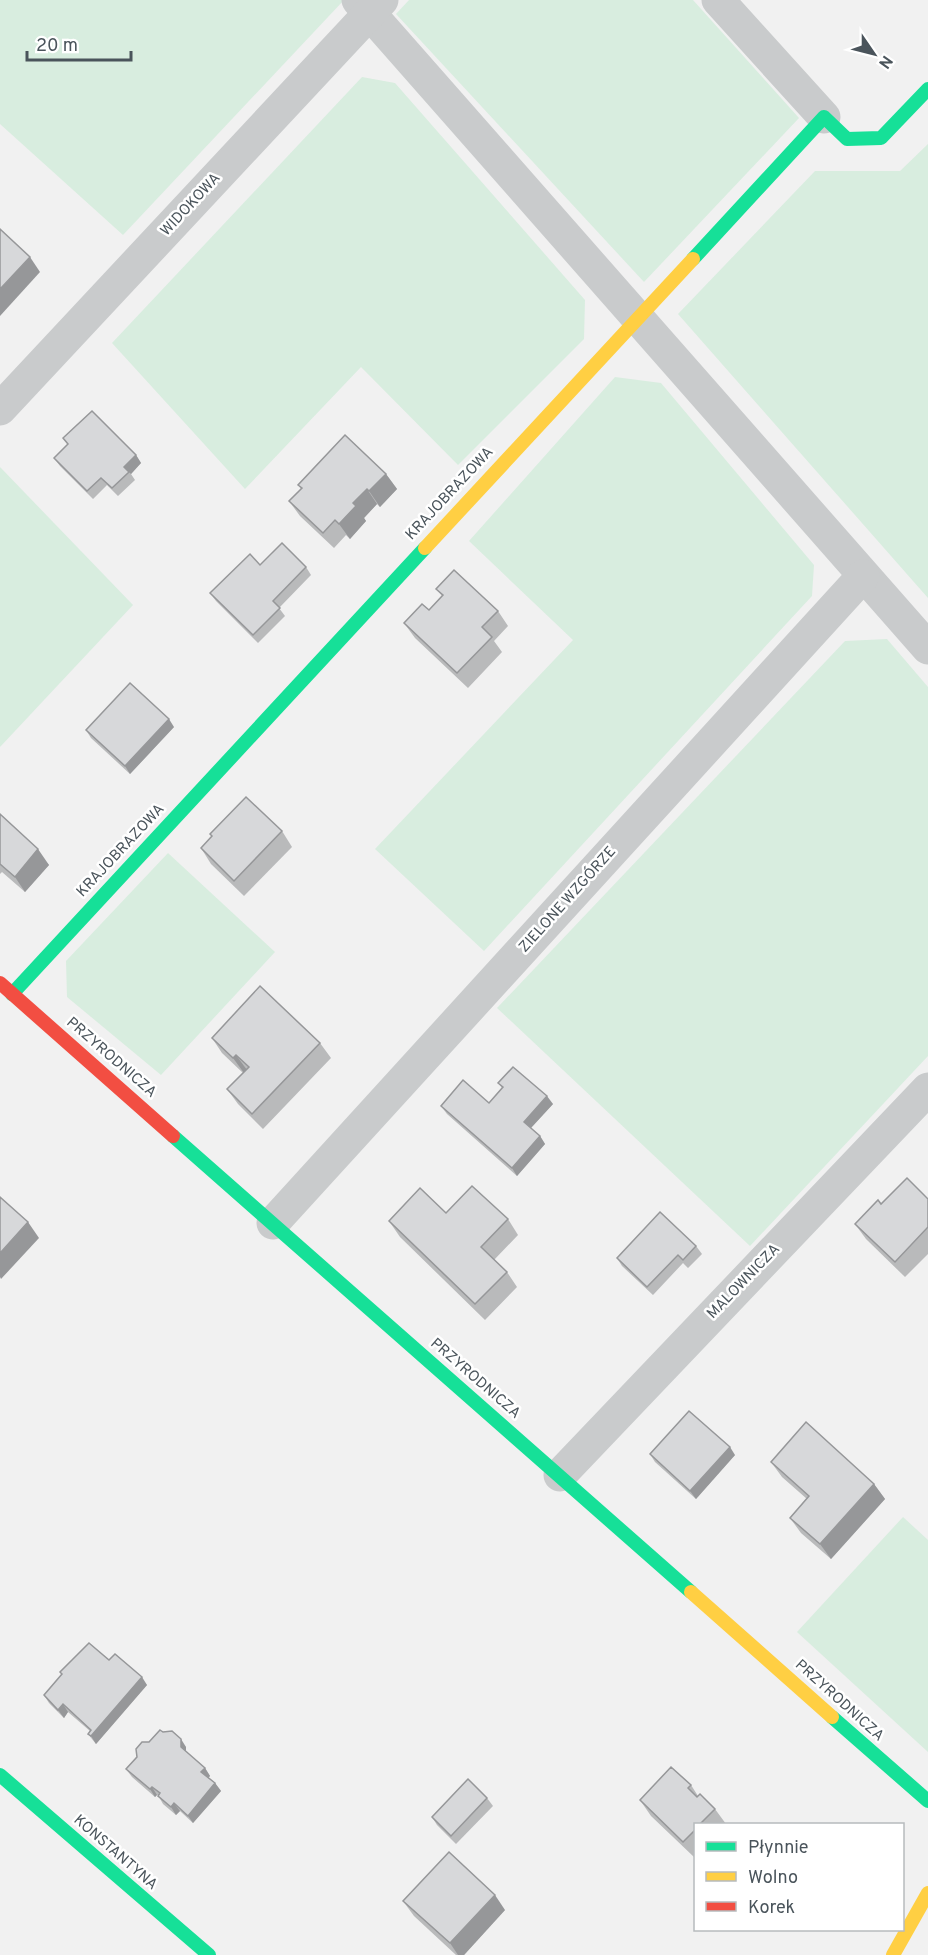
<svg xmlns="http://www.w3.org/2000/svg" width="928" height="1955" font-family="Overpass,sans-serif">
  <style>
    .green { fill: #d8eddf }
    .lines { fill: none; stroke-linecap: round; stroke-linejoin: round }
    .street { stroke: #c9cbcc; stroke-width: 33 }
    .fast { stroke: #16e098; stroke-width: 14 }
    .slow { stroke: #ffcf43; stroke-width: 14 }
    .jam { stroke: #f24e42; stroke-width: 14 }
    .wall { fill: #b9babb }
    .shaded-wall { fill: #969799 }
    .building { fill: #d7d8da; stroke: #969799; stroke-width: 1.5 }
    .labels { text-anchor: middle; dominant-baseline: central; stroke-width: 5; stroke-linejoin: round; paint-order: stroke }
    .street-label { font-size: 15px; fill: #4a545b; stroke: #fff }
  </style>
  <rect width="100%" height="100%" fill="#f1f1f1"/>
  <g class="green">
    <polygon points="0,0 344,0 123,235 0,124"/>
    <polygon points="409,0 693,0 799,118 644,282 396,14"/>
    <polygon points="362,77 395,83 585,300 584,339 458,465 361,367 245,489 112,343"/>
    <polygon points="928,144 928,598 678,314 815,171 900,171"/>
    <polygon points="615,377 661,383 814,565 812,596 484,951 375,849 573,640 469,541"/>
    <polygon points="0,467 133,605 0,747"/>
    <polygon points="887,639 928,687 928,1056 750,1246 497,1008 845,641"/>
    <polygon points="168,853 275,952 161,1075 67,997 66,961"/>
    <polygon points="903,1517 928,1540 928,1752 797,1632"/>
  </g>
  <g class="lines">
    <g class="street">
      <polyline points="358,0 928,648"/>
      <polyline points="718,0 824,117"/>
      <polyline points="0,409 382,0"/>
      <polyline points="273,1223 863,576"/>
      <polyline points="560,1475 928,1089"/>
    </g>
    <g class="fast">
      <polyline points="693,259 824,117 847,139 881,138 928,89"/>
      <polyline points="12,994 425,548"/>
      <polyline points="173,1136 691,1592"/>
      <polyline points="832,1717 928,1801"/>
      <polyline points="0,1775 209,1955"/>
    </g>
    <g class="slow">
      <polyline points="425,548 693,259"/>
      <polyline points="691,1592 832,1717"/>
      <polyline points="893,1955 928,1893"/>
    </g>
    <polyline class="jam" points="0,983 173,1136"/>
  </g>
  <g class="wall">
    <polygon points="63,438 136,455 141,463 131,474 135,480 118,496 107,485 93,499 60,466 54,458 68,445"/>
    <polygon points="386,474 397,489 380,507 377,504 364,518 366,521 350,539 346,535 334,548 300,516 289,501 301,489 298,485"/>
    <polygon points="260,565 306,567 311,575 279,608 285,616 258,643 216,601 210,593"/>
    <polygon points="436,589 498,611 508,626 494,641 502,652 468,688 415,638 404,623 429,610 442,596"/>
    <polygon points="174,727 130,774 91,738 86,730"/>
    <polygon points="0,814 49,865 25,892 2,872 0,874"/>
    <polygon points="282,831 292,847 244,896 211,864 201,848"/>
    <polygon points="212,1038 320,1043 331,1058 263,1129 238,1104 227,1089 243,1073 222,1053"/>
    <polygon points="498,1083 553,1104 531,1128 540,1136 545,1144 517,1176 447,1114 441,1106 489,1103 502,1088"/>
    <polygon points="928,1199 928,1254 905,1277 866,1239 855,1224 881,1204"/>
    <polygon points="446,1213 508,1219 518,1235 494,1260 507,1272 517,1287 485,1320 400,1237 389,1221"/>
    <polygon points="696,1246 702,1254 688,1268 683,1263 653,1295 622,1266 617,1258"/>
    <polygon points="650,1454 735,1455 696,1499 655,1462"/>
    <polygon points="771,1462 874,1484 885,1499 831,1559 801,1533 790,1518 807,1499 782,1477"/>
    <polygon points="109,1660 147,1685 96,1744 88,1734 90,1731 68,1712 64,1718 49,1703 44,1695 62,1675 60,1672"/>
    <polygon points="163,1732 186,1747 186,1752 205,1768 210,1776 208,1778 215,1783 221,1791 193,1823 180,1811 176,1815 163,1804 158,1795 157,1795 155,1797 132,1777 126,1769 149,1742"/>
    <polygon points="691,1785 698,1796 715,1809 726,1824 696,1824 696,1856 694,1857 651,1816 640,1800"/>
    <polygon points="487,1798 493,1806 456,1844 437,1825 432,1817"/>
    <polygon points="403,1901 505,1910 464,1955 456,1955 414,1916"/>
  </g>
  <g class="shaded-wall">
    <polygon points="30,257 40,272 0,316 0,289"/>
    <polygon points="136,455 141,463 131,474 124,467"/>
    <polygon points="386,474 397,489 380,507 369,491"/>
    <polygon points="367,489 377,504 364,518 366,521 350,539 339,524 353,503"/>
    <polygon points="169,719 174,727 130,774 125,766"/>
    <polygon points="38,849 49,865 25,892 15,877"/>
    <polygon points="236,1055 247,1070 244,1073 233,1058"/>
    <polygon points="547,1096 553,1104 529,1130 524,1122"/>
    <polygon points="540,1136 545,1144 517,1176 512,1168"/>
    <polygon points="28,1222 39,1238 1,1279 0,1277 0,1253"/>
    <polygon points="730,1447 735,1455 696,1499 690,1491"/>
    <polygon points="874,1484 885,1499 831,1559 820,1544"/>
    <polygon points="142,1677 147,1685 96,1744 91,1736"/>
    <polygon points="63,1704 68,1712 64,1718 58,1710"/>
    <polygon points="181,1739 186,1747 186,1755 181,1747"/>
    <polygon points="205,1768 210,1776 207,1779 201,1772"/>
    <polygon points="215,1783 221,1791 193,1823 188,1816"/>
    <polygon points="152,1787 157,1795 155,1797 150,1789"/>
    <polygon points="174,1803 180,1811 176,1815 171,1807"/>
    <polygon points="495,1895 505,1910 464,1955 458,1955 450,1943"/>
  </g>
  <g class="building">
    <polygon points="0,229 30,257 0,289"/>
    <polygon points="92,411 136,455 124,467 129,472 112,488 101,478 87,491 54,458 68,444 63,438"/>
    <polygon points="345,435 386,474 369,491 367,489 353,503 356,506 339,524 335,520 323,533 289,501 302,488 298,485"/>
    <polygon points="282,543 306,567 273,601 280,608 253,635 210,593 250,554 260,565"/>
    <polygon points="454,570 498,611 482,627 492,637 457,673 404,623 422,604 429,610 443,595 436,589"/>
    <polygon points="130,683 169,719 125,766 86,730"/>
    <polygon points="246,797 282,831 234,881 201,848 212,836 210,834"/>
    <polygon points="0,814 38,849 15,877 0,864"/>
    <polygon points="260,986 320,1043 252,1114 227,1089 249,1067 236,1055 233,1058 212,1038"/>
    <polygon points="513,1067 547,1096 524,1122 540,1136 512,1168 441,1106 463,1080 489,1103 503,1087 498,1083"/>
    <polygon points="907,1178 928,1199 928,1227 895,1262 855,1224 878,1200 881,1204"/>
    <polygon points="472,1186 508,1219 481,1247 507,1272 475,1304 389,1221 420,1188 446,1213"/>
    <polygon points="0,1197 28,1222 0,1253"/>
    <polygon points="660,1212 696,1246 683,1260 678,1255 647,1287 617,1258"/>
    <polygon points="689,1411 730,1447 690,1491 650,1454"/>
    <polygon points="806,1422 874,1484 820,1544 790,1518 809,1496 771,1462"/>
    <polygon points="89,1643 109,1660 115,1654 142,1677 91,1736 88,1734 91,1730 63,1704 58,1710 44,1695 62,1674 60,1672"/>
    <polygon points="160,1730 163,1732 172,1731 181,1739 181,1747 205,1768 201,1772 215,1783 188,1816 174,1803 171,1807 158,1796 160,1793 152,1787 150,1789 126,1769 137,1757 136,1749 142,1742 149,1742"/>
    <polygon points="671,1767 691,1785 688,1788 697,1797 700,1794 715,1809 700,1824 696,1824 696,1829 683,1842 640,1800"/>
    <polygon points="468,1779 487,1798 451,1836 432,1817"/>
    <polygon points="449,1852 495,1895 450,1943 403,1901"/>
  </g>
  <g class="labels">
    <g class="street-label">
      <text transform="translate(191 205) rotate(-47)">WIDOKOWA</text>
      <text transform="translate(450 494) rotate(-47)">KRAJOBRAZOWA</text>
      <text transform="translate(121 851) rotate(-47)">KRAJOBRAZOWA</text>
      <text transform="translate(568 900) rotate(-48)">ZIELONE WZGÓRZE</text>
      <text transform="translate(111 1058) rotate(41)">PRZYRODNICZA</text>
      <text transform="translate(744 1282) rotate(-46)">MALOWNICZA</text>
      <text transform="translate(475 1379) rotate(41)">PRZYRODNICZA</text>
      <text transform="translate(839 1701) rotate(42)">PRZYRODNICZA</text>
      <text transform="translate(115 1853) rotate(41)">KONSTANTYNA</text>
    </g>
  </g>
  <rect x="694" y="1823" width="210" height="108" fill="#ffffff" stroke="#b7bbbd" stroke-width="1.5"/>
  <rect x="706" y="1842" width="30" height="9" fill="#16e098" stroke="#b7bbbd" stroke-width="1.5"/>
  <text x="748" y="1853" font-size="18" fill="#4a545b">Płynnie</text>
  <rect x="706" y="1872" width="30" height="9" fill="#ffcf43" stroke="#b7bbbd" stroke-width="1.5"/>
  <text x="748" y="1883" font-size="18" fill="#4a545b">Wolno</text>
  <rect x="706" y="1902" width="30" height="9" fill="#f24e42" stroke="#b7bbbd" stroke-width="1.5"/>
  <text x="748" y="1913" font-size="18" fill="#4a545b">Korek</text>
  <g transform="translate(874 54) rotate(125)" stroke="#ffffff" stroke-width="4.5" paint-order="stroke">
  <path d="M0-4.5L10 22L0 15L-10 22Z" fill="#4a545b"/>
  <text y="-9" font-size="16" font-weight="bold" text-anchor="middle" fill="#4a545b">N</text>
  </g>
  <path d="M27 51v9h104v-9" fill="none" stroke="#4a545b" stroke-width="3"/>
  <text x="36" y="51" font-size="18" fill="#4a545b" stroke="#ffffff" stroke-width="4.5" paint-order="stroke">20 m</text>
</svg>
